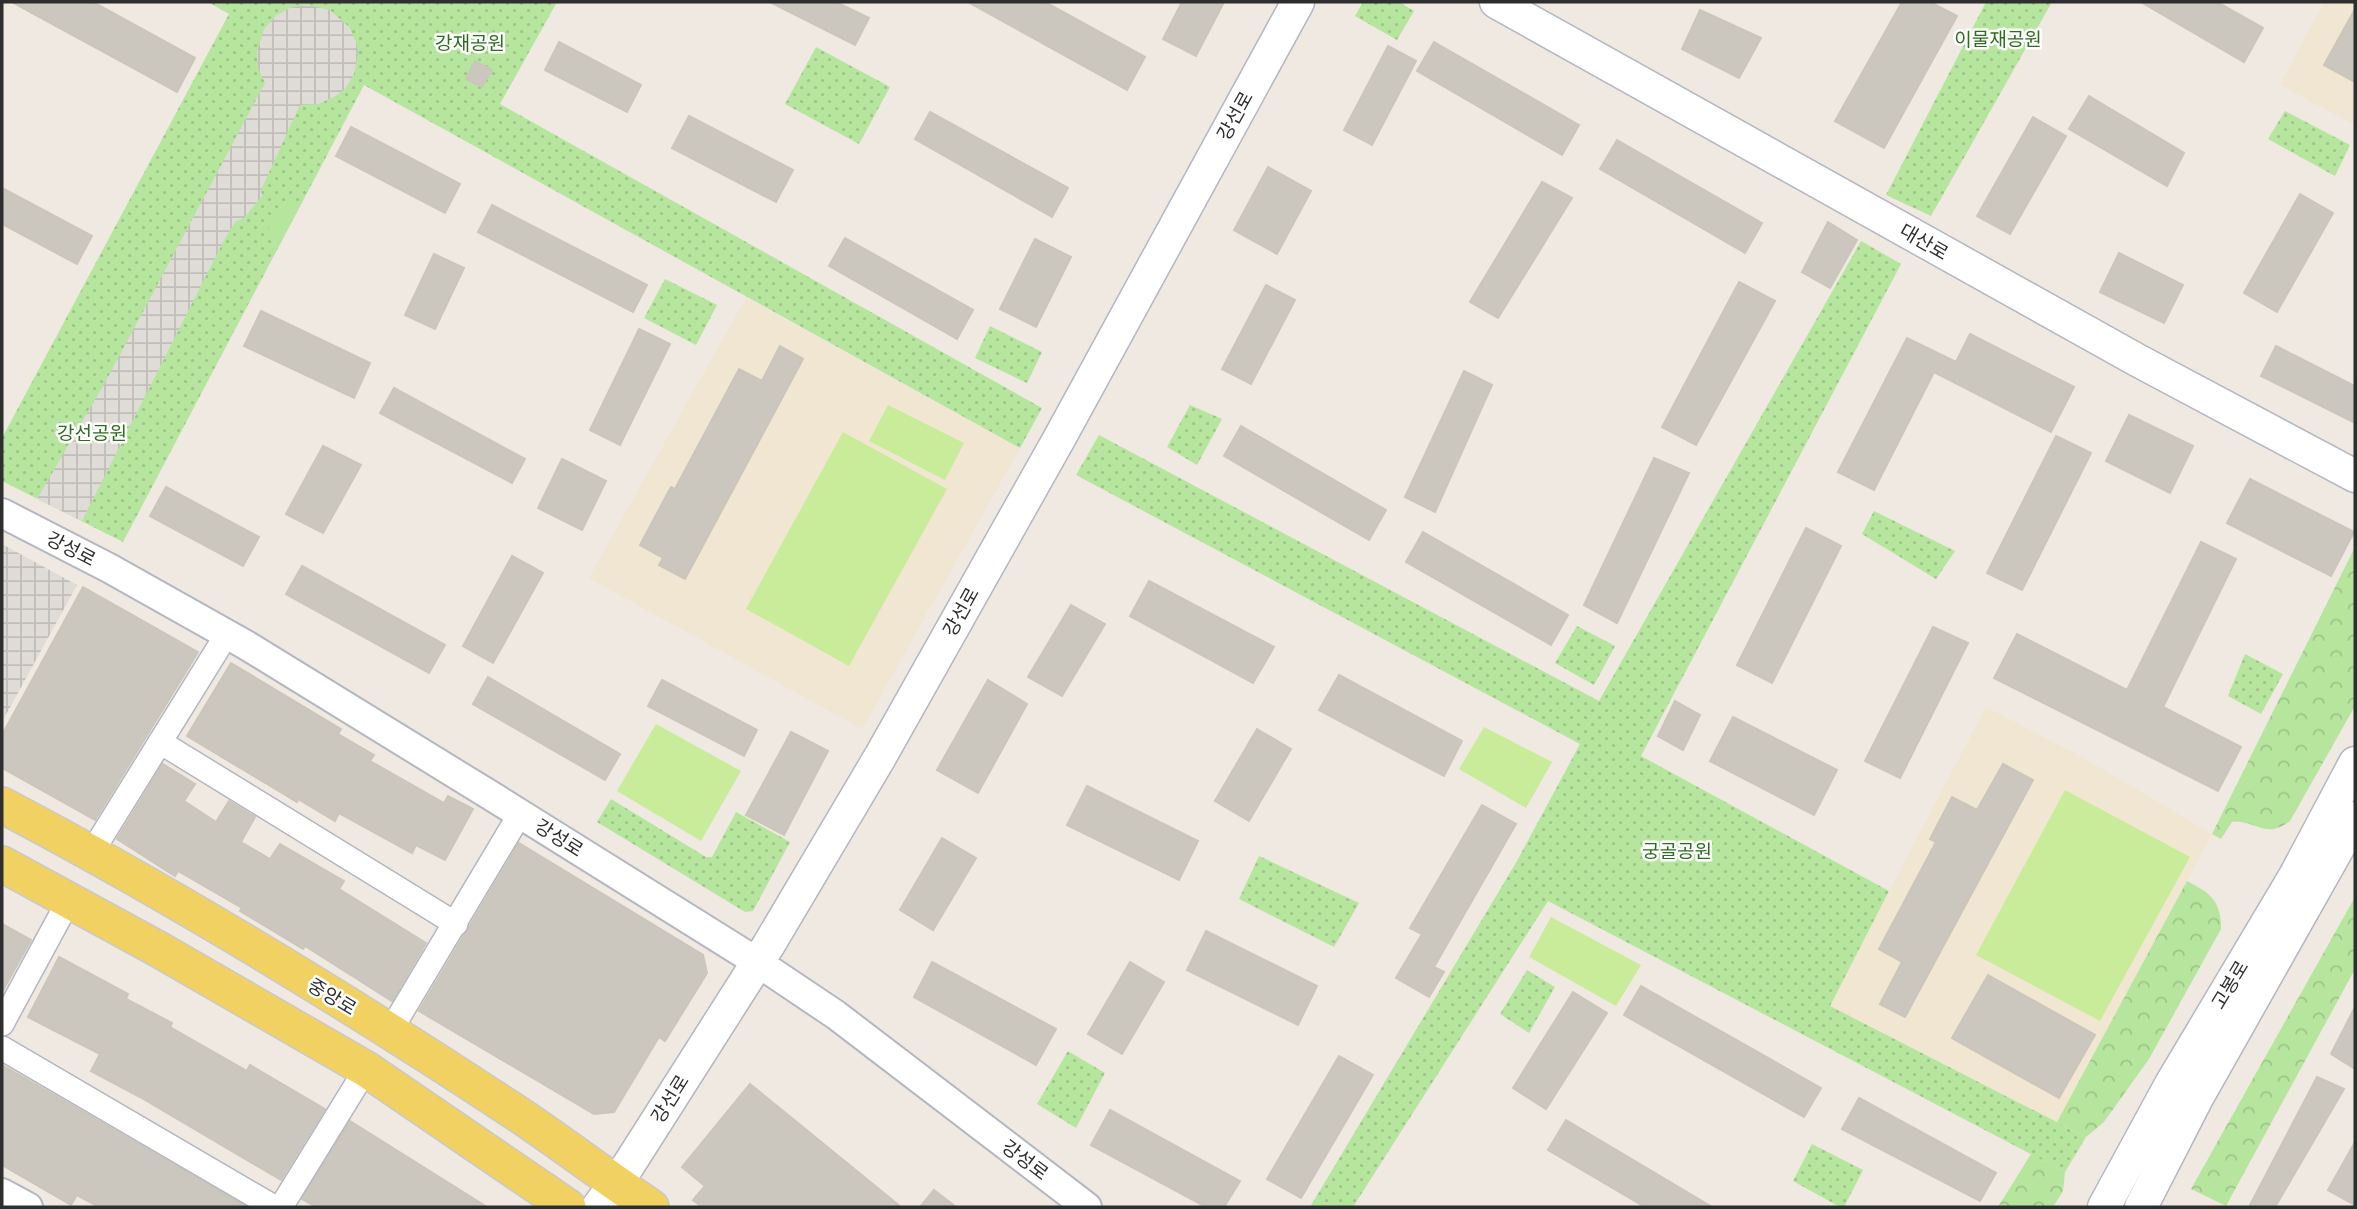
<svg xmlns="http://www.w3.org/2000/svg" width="2357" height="1209" font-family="'Fira Sans Condensed','Noto Sans KR',sans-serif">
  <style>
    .education { fill: #f0e6d1 }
    .forest { fill: url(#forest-crowns) }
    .park { fill: url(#park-dots) }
    .garden { fill: #b6e59e }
    .pitch { fill: #c9ec9a }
    .plaza { fill: url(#plaza-grid) }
    .building { fill: #cbc7bf; stroke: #cbc5ba; stroke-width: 2 }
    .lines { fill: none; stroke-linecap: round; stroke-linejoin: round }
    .minor-casing { stroke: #b4b7c1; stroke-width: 26 }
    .tertiary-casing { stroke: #b4b7c1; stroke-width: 32 }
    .secondary-casing { stroke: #b4b7c1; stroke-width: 35 }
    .primary-casing { stroke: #c9c9c9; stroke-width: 38 }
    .minor { stroke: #fff; stroke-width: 23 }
    .tertiary { stroke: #fff; stroke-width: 28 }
    .secondary { stroke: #fff; stroke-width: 32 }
    .primary { stroke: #f2d163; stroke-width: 35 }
    .labels { text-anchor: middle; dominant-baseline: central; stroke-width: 5; stroke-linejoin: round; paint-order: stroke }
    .park-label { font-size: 19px; fill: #2c6e1b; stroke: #fff }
    .street-label { font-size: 19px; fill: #2e2e2e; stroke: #fff }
  </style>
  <defs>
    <pattern id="forest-crowns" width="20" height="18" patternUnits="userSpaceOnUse" patternTransform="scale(1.75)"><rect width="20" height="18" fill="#b6e59e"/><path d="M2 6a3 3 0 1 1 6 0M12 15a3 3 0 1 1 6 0" fill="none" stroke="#9dc588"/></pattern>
    <pattern id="park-dots" width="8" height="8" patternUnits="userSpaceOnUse" patternTransform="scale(1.75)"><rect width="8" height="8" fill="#b6e59e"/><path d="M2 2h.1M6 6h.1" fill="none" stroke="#9dc588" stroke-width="1.8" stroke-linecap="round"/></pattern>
    <pattern id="plaza-grid" width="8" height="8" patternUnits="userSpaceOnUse" patternTransform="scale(1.75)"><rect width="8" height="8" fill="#dfdcd8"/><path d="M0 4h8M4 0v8" fill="none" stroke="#c0bdba"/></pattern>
  </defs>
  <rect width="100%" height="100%" fill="#efe9e1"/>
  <g class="education">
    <polygon points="2324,2 2355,2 2355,125 2280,85"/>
    <polygon points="746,298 1020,448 862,729 589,578"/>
    <polygon points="1986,707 2078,755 2212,834 2057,1122 1829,1006"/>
  </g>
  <g class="forest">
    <path d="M2355 547V706L2290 821C2264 840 2257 820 2232 822L2221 839 2212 834Z"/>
    <path d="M2187 881C2210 893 2221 900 2221 929L2149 1059 2104 1122 2086 1137 2057 1122Z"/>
    <polygon points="2355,897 2355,969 2226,1206 2191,1189"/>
    <polygon points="2031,1154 2065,1172 2063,1191 2053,1207 1998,1207"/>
  </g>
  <g class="park">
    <polygon points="208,2 557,2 500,104 1042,408 1020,448 364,85 123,542 2,481 2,438 229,14"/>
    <polygon points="1363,2 1399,2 1414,11 1397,40 1355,16"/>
    <polygon points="1986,2 2052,2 1931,216 1886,195"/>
    <polygon points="816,47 890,87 859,144 785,104"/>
    <polygon points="2285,111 2350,145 2335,176 2268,139"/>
    <polygon points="1861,241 1901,264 1641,756 1889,891 1830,1006 2086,1137 2065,1172 1548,901 1353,1207 1310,1207 1517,861 1580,744 1076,475 1099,435 1599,701"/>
    <polygon points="665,279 717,305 696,345 644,318"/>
    <polygon points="990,326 1042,352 1027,383 975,358"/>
    <polygon points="1190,405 1222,419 1197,465 1167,447"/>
    <polygon points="1874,511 1955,551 1936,579 1862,534"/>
    <polygon points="1577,626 1615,646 1594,685 1555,663"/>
    <polygon points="2245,654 2283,674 2261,714 2228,696"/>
    <polygon points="611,799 706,857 712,857 736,812 790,842 753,911 745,912 597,822"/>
    <polygon points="1259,856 1359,903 1334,947 1239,899"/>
    <polygon points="1527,970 1555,987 1529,1033 1500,1014"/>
    <polygon points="1068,1051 1105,1073 1076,1128 1037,1104"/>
    <polygon points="1812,1144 1863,1170 1844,1207 1840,1207 1793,1181"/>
  </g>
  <polygon class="garden" points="304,198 275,253 267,221 276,212"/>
  <g class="pitch">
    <polygon points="888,405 964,443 945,480 869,441"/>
    <polygon points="843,432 947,489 849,666 746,609"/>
    <polygon points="656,724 741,771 701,841 617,791"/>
    <polygon points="1484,727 1552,762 1526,808 1459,769"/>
    <polygon points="2065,790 2190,857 2100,1021 1976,955"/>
    <polygon points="1551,917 1641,965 1616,1006 1529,957"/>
  </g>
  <g class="plaza">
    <polygon points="307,5 330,10 349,27 356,42 358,53 354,74 345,89 336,96 318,104 300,105 261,190 262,196 244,218 235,222 223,242 82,521 37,499 107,379 265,83 258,68 257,52 264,29 277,15 290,8"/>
    <polygon points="2,544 77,585 2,722"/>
  </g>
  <g class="building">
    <polygon points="12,2 93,2 195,58 177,92"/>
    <polygon points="770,2 836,2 869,18 855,45"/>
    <polygon points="968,2 1045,2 1145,57 1127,90"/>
    <polygon points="1182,2 1224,2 1196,56 1163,39"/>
    <polygon points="1902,2 1930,2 1957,16 1884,148 1835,121"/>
    <polygon points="2141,2 2217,2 2263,28 2244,62"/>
    <polygon points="2355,9 2355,82 2324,65"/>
    <polygon points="1700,10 1761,38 1739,78 1682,49"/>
    <polygon points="559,42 641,85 627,112 545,70"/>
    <polygon points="1434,42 1579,125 1562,155 1417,71"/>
    <polygon points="1388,46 1416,61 1372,145 1344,130"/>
    <polygon points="475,61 492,70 482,87 466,79"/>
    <polygon points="2089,96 2184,153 2167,186 2069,129"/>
    <polygon points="930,112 1068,188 1052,217 915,139"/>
    <polygon points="689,116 793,170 776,202 672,148"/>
    <polygon points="2033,117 2066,136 2010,234 1977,216"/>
    <polygon points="351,127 460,184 445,213 336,156"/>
    <polygon points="1617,140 1762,223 1745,253 1600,169"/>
    <polygon points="1268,167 1311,191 1277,254 1234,230"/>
    <polygon points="1542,182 1572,198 1498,318 1470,302"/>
    <polygon points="2,188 92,236 77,264 2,224"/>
    <polygon points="2300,194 2333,213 2277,312 2244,293"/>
    <polygon points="492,205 647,285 633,312 478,232"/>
    <polygon points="1828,222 1857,240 1830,288 1802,272"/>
    <polygon points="845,238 973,310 957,339 829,266"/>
    <polygon points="1035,239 1071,257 1036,327 1000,309"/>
    <polygon points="2119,253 2183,285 2164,323 2100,292"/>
    <polygon points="434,254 464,268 435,329 405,315"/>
    <polygon points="1739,282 1775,301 1696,445 1662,427"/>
    <polygon points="1266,285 1295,300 1251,384 1222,369"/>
    <polygon points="261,311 370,363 354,398 244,346"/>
    <polygon points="639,329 670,344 620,445 590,430"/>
    <polygon points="1970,334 2074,387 2051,432 1934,372 1874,490 1838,472 1907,338 1956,362"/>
    <polygon points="780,346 803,359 685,579 659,565 663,558 640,545 671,487 675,489 739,369 762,381"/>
    <polygon points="2276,346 2355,386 2355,423 2261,376"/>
    <polygon points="1464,371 1492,385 1435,512 1405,497"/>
    <polygon points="394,388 525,459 512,483 380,413"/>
    <polygon points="2129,415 2193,446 2170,493 2106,461"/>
    <polygon points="1241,426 1386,510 1369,540 1224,456"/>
    <polygon points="2056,436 2091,453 2022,590 1987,573"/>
    <polygon points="323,446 361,465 323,533 286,514"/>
    <polygon points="1654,458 1689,473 1617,623 1584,605"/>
    <polygon points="562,459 606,481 582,530 538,508"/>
    <polygon points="2250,479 2354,532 2331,576 2227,523"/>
    <polygon points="166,487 259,537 243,566 150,516"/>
    <polygon points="1806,528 1841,546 1772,683 1737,665"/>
    <polygon points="1423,532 1568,615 1551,645 1406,562"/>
    <polygon points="2201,542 2236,559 2163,707 2241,747 2218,791 1994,678 2017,634 2127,690"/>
    <polygon points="512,556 543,573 493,663 463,646"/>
    <polygon points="302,566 445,645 429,673 286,594"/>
    <polygon points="1149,581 1274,647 1253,683 1130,616"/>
    <polygon points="83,587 198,652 95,820 2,768 2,735"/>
    <polygon points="1071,605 1105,624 1062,696 1028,677"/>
    <polygon points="1933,627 1968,643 1900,778 1865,761"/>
    <polygon points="231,663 341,729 338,734 374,755 370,761 444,803 448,796 473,809 445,860 416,845 412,853 339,813 335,821 298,799 297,802 187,736"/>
    <polygon points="1339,675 1462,741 1444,776 1319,710"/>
    <polygon points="488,677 620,754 605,780 473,704"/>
    <polygon points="662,680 757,730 744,756 648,706"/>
    <polygon points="988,680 1027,704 978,793 937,770"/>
    <polygon points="1675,701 1700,715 1683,750 1658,736"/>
    <polygon points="1733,717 1837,770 1814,815 1710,761"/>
    <polygon points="1257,729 1291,749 1249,821 1215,801"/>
    <polygon points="791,732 828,751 784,835 746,815"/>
    <polygon points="163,764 195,784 184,801 216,822 229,801 255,817 241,842 270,859 280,844 344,881 339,889 426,943 392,1001 305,946 303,949 240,911 242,908 178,871 175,876 117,839"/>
    <polygon points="2003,764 2033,780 1905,1017 1880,1004 1902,962 1879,949 1936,842 1930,839 1952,797 1977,810"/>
    <polygon points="1087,786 1198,841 1179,880 1067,825"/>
    <polygon points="1482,805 1516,824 1434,967 1444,972 1429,997 1396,978 1422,934 1410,928"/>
    <polygon points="942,838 976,858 933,930 900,910"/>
    <polygon points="519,843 703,955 707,973 665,1041 659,1037 614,1112 594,1114 419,1011"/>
    <polygon points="2,924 31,940 2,992"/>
    <polygon points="1206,931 1317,986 1298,1025 1187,970"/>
    <polygon points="59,957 128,994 126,999 172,1023 170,1027 247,1071 250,1065 325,1109 281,1180 140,1097 91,1071 100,1054 28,1017"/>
    <polygon points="932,962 1056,1029 1036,1065 914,997"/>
    <polygon points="1130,962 1164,982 1122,1054 1088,1034"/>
    <polygon points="1988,975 2095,1035 2059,1098 1952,1038"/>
    <polygon points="1641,986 1821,1088 1804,1117 1624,1015"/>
    <polygon points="1573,992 1607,1013 1546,1109 1513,1088"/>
    <polygon points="2355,1007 2355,1069 2331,1054"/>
    <polygon points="1339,1056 1373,1075 1301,1198 1267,1179"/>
    <polygon points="2,1065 56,1096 247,1207 99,1207 77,1195 71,1205 2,1165"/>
    <polygon points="2317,1077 2344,1089 2275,1207 2249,1207"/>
    <polygon points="750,1084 901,1207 702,1207 693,1200 705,1186 682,1167"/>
    <polygon points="1859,1098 1996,1173 1980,1201 1842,1129"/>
    <polygon points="1110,1110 1240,1181 1224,1207 1206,1207 1091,1145"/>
    <polygon points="1566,1120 1712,1207 1645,1207 1548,1150"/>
    <polygon points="350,1121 487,1207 316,1207 302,1199"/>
    <polygon points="2355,1142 2355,1205 2328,1190"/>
    <polygon points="934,1190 956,1207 920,1207"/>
  </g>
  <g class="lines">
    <g class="minor-casing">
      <g id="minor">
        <polyline points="160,742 456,924"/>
        <polyline points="92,852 227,634"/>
        <polyline points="2,1024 69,900"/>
        <polyline points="389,1033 520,814"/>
        <polyline points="2,1048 274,1207"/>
        <polyline points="281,1207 366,1069"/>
      </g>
    </g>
    <g class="tertiary-casing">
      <g id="tertiary">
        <polyline points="2,513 109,568 246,645 498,800 757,962 836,1015 1087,1207"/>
        <polyline points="2,1193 28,1207"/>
      </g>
    </g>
    <g class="secondary-casing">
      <g id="secondary">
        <polyline points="1496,2 2137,360 2355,476"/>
        <polyline points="598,1207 628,1166 768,946 880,757 1059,439 1298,2"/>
        <polyline points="2104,1207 2171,1084 2295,876 2355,763"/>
        <polyline points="2141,1207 2197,1098 2355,818"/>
      </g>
    </g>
    <g class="primary-casing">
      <g id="primary">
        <path d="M2 805C177 897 346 1001 512 1110 559 1141 604 1176 651 1207"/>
        <polyline points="2,864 158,949 366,1069 568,1207"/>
      </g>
    </g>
    <use href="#minor" class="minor"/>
    <use href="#tertiary" class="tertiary"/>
    <use href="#secondary" class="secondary"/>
    <use href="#primary" class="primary"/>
  </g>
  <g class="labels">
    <g class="park-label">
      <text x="1998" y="39">이물재공원</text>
      <text x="470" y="43">강재공원</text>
      <text x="92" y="433">강선공원</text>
      <text x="1677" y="851">궁골공원</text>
    </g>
    <g class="street-label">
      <text transform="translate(1235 116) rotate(-61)">강선로</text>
      <text transform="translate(1924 242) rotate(30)">대산로</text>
      <text transform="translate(71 549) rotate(27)">강성로</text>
      <text transform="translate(961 612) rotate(-61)">강선로</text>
      <text transform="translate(559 838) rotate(32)">강성로</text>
      <text transform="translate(2230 985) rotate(-59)">고봉로</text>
      <text transform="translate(332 997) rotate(31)">중앙로</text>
      <text transform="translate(670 1099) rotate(-58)">강선로</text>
      <text transform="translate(1025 1160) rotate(37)">강성로</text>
    </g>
  </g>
  <rect width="2357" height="1209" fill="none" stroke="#2e2e2e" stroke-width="7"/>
</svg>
